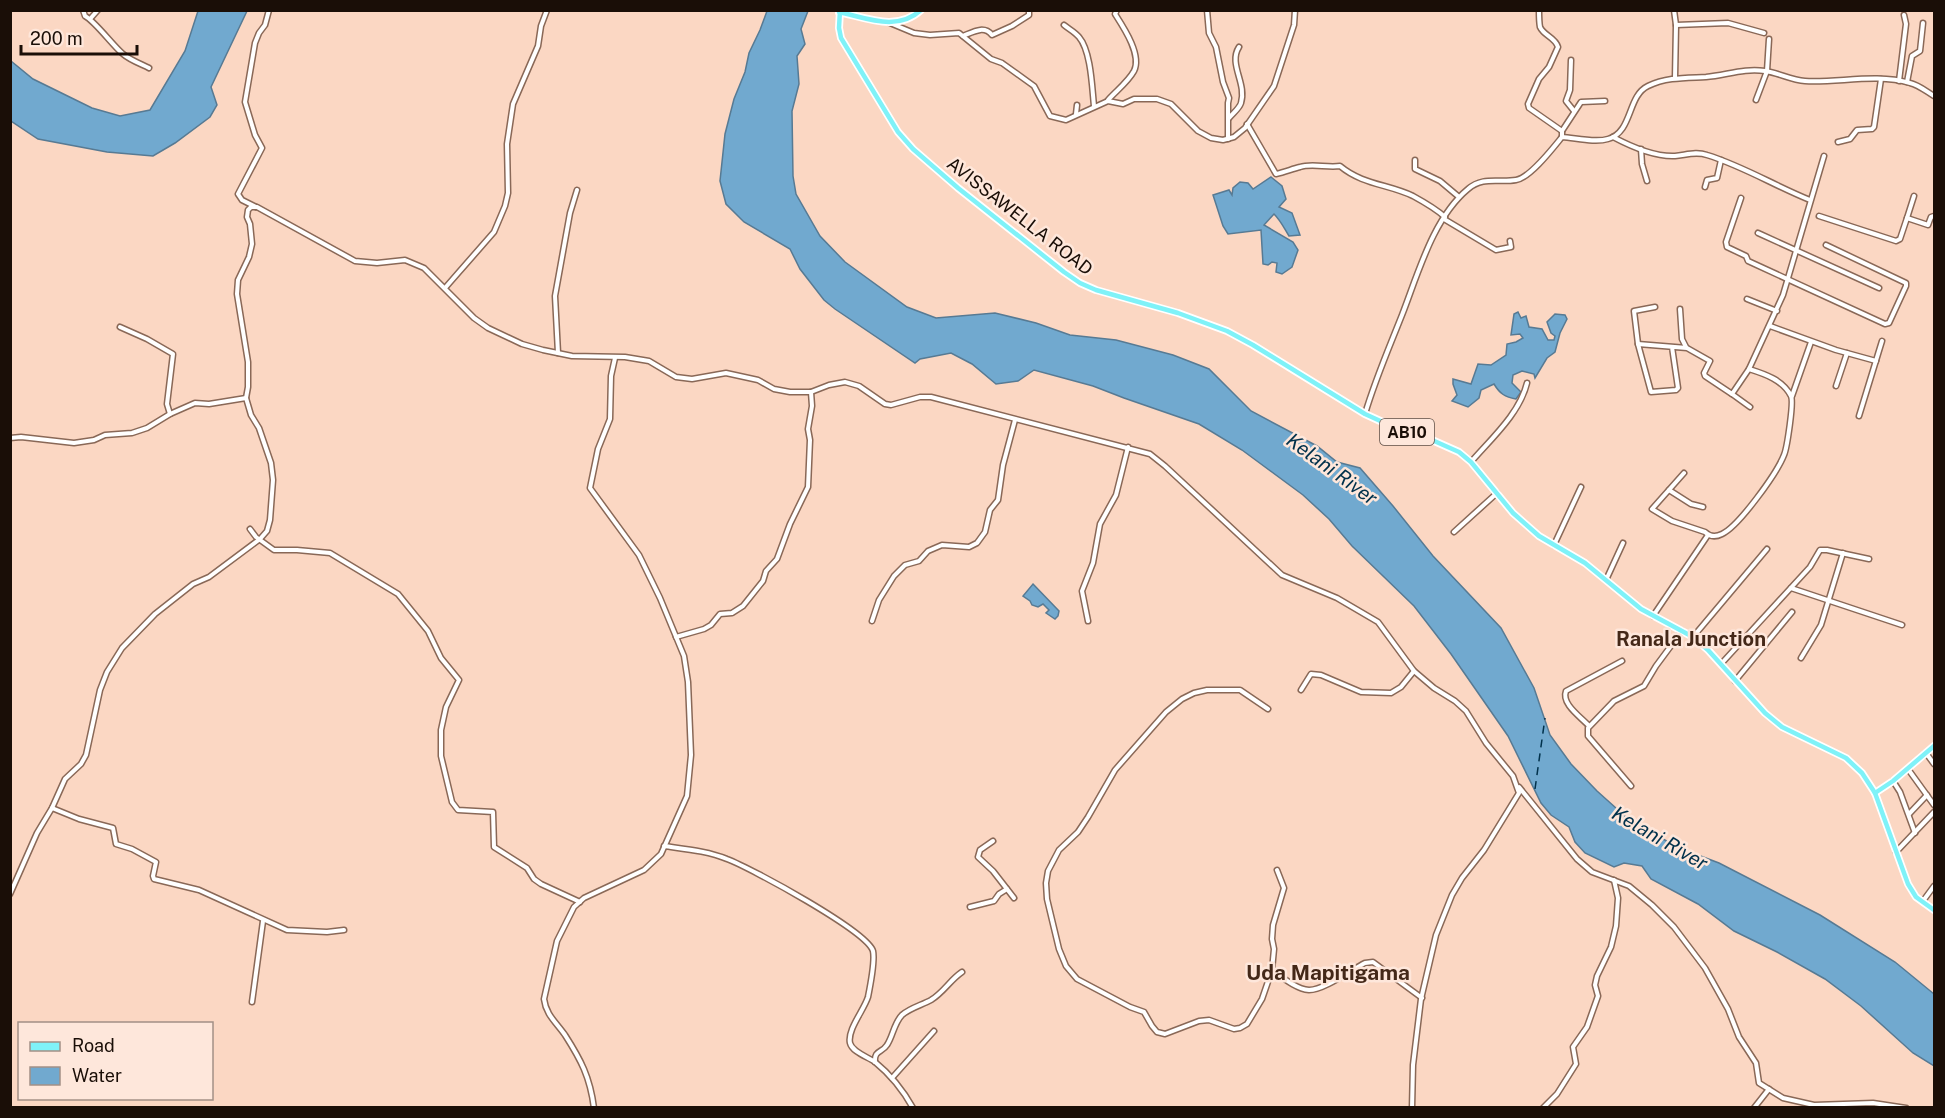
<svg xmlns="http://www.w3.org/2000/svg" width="1945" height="1118" font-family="'Public Sans',sans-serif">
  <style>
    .water { fill: #71a9cf; stroke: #577a93; stroke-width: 1.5 }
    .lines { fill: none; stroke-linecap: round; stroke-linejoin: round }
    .ferry { stroke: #01314b; stroke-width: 1.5; stroke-dasharray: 8 6; stroke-linecap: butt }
    .minor-casing { stroke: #896857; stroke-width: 7 }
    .major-casing { stroke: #fff; stroke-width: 8 }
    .minor { stroke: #fff; stroke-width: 4 }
    .major { stroke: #7ff2f8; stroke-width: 4.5 }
    .labels { text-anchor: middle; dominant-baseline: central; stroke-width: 5; stroke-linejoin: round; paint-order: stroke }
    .shield { fill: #fee7db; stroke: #5e4f47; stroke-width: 1.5 }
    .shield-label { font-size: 16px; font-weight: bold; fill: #1a0e07 }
    .street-label { font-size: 18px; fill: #1a0e07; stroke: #fee7db }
    .water-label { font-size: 20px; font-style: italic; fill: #01314b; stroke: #fee7db }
    .neighbourhood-label { font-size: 20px; font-weight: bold; fill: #442818; stroke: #fee7db }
    .quarter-label { font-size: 21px; font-weight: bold; fill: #442818; stroke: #fee7db }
  </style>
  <rect width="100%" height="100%" fill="#fbd7c3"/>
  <g class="water">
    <polygon points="198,11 247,11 211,87 217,105 210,117 175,143 153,156 107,152 38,139 11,121 11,61 33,79 92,108 120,116 150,110 185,51"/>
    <polygon points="767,11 808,11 801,29 805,44 797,56 799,84 792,111 793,176 796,194 820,236 845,262 907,307 936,318 995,313 1036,323 1070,335 1116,340 1173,355 1209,369 1251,411 1317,446 1337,462 1360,468 1393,506 1433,556 1501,628 1534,688 1550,735 1571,764 1597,791 1626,817 1661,838 1682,849 1719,863 1820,915 1895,962 1934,994 1934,1066 1913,1053 1861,1006 1825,979 1777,952 1734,931 1698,904 1651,879 1642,866 1624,863 1614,867 1585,853 1575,842 1569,827 1551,815 1541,803 1508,736 1451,654 1414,606 1352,546 1329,519 1303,495 1242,450 1199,424 1124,398 1093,386 1034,370 1018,381 996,384 972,364 951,353 920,359 915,363 835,309 824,300 800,269 790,249 744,222 726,204 720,181 725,134 734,99 745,72 749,53 760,30"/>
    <path d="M1271 177 1282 186 1286 199 1279 207 1292 213 1300 235 1289 236C1284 228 1281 221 1274 214L1264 225 1293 242 1298 250 1292 267 1282 274 1276 272 1277 263 1272 262 1268 265 1263 264 1261 230 1228 234 1223 226 1213 195 1229 190 1232 195 1233 188 1240 182 1248 183 1253 189Z"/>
    <path d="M1518 312 1521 318 1526 316 1529 327 1542 329 1548 340H1554L1555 336 1551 333 1547 322 1555 314 1565 315 1567 319 1560 333 1555 352 1547 358 1535 378 1534 374 1522 371 1513 375 1512 383 1521 392 1516 399C1505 397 1500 394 1494 384L1481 390 1479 398 1468 407 1452 401 1457 395 1453 384V379L1471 384 1478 364 1491 365 1506 355 1507 344 1516 342 1523 338 1520 334 1511 335 1514 314Z"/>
    <polygon points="1033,584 1059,611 1058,616 1055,619 1046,613 1049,610 1043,604 1038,607 1032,605 1030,601 1023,596"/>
  </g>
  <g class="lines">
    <polyline class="ferry" points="1535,789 1545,718"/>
    <g class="minor-casing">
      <g id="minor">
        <path d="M83 10 85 16C95 21 113 46 123 54 130 60 141 64 149 68"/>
        <polyline points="1207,10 1209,33 1216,47 1223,82 1229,98 1228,103 1228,139"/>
        <path d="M1539 10C1539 16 1539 22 1540 27 1544 36 1555 37 1558 47L1549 67 1539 79 1528 104 1529 108 1562 131V137"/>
        <polyline points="1674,10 1676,25 1675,78"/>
        <polyline points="90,19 98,10"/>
        <polyline points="890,23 914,33 930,35 959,33 991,59 1002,63 1034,86 1050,116 1066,120 1108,101 1123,104 1134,99 1157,99 1171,104 1198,131 1211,138 1223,140 1234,137 1245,128 1274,86 1294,25 1295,10"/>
        <path d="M1064 25C1069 29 1075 32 1079 37 1091 51 1092 87 1094 106"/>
        <polyline points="1676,25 1728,23 1764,33"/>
        <path d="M963 36C973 32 984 25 992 35L1012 26 1029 15V10"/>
        <polyline points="1571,60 1570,90 1566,101 1574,111"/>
        <polyline points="1899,81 1906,24 1904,15"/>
        <polyline points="1907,82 1912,56 1920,51 1923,23"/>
        <path d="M1108 100C1116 91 1128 82 1134 71 1142 55 1124 28 1115 14L1117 10"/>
        <polyline points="1756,100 1767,71 1769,39"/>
        <polyline points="1076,114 1077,105"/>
        <path d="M1229 118C1233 113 1239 109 1241 103 1247 83 1228 64 1239 47"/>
        <path d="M1247 124 1276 174C1285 172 1292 169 1300 167 1312 163 1327 168 1340 166 1363 185 1388 184 1413 196 1424 202 1436 209 1445 217"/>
        <polyline points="1562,131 1581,102 1605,101"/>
        <path d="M1613 137C1630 146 1655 157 1675 156 1686 155 1696 151 1707 155 1743 166 1775 186 1810 200"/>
        <polyline points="1838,142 1850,139 1857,130 1872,129 1874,127 1881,79"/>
        <polyline points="1641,149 1642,164 1647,181"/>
        <polyline points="1415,160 1415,169 1440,181 1459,197"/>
        <polyline points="1705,187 1707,180 1717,178 1721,160"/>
        <polyline points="1741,198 1726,242 1727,247 1746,256 1748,261 1885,324 1889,323 1906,286 1906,283 1826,245"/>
        <polyline points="256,207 242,200 238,194 262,148 255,135 245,102 255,43 259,33 265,25 269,10"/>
        <polyline points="1819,216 1896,241 1900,239 1907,218 1928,225 1931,217 1934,216"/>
        <polyline points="1907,218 1914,196"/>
        <polyline points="1444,219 1496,250 1511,247 1510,241"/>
        <polyline points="1758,233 1879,288"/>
        <polyline points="445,288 494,232 505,206 508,193 507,144 513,104 538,46 541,26 547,10"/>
        <polyline points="1747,299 1777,311"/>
        <polyline points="1680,309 1682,339 1686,347"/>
        <polyline points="1770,326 1836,350 1876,361"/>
        <polyline points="120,327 147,339 173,354 167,404 170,414"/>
        <polyline points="1638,344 1634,311 1655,307"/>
        <path d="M1672 347 1678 388 1676 390 1651 392 1638 344 1687 348 1710 361 1704 373 1705 376 1732 394 1749 369C1765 374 1783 380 1791 396 1794 402 1787 448 1784 455 1777 473 1739 526 1722 534 1716 537 1710 537 1705 532L1672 521 1652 509 1684 473"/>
        <polyline points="558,353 555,296 570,213 577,190"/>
        <polyline points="1749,369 1783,295 1824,156"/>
        <polyline points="1836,386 1847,353"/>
        <polyline points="1732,394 1750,407"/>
        <polyline points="1792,396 1811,342"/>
        <path d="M1365 414C1375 380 1389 348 1402 315 1418 274 1433 218 1468 189 1483 176 1498 183 1516 180 1530 178 1553 148 1562 137 1576 138 1595 143 1608 139 1633 132 1627 96 1648 86 1667 77 1686 78 1706 77 1727 75 1744 68 1765 71 1779 73 1791 80 1805 81 1839 83 1876 73 1910 83 1919 85 1927 92 1934 96"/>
        <polyline points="1859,416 1882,341"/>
        <polyline points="10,438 21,437 74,443 94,440 105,435 132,433 147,428 170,414 195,403 209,404 246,398"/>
        <path d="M1471 462C1491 439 1520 413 1527 383"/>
        <polyline points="1669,490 1691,504 1703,507"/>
        <polyline points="250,529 256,537 274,550 297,550 330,553 398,594 428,631 441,658 459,680 446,707 441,730 441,756 452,802 458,810 493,812 494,847 527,868 534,879 541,884 580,902"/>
        <polyline points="1454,532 1497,493"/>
        <polyline points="1554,545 1581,487"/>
        <polyline points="1606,580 1623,543"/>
        <polyline points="1791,588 1902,625"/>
        <polyline points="1653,616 1708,535"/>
        <polyline points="872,621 879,600 894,576 905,565 919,561 928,551 942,545 969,547 977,543 985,532 990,510 998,500 1003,465 1015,420"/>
        <polyline points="1088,621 1082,591 1093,563 1100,524 1116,495 1128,447"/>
        <polyline points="676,637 704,629 711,625 720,614 732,613 743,606 763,581 766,571 777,559 790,524 808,487 810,440 808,429 812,406 811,392"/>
        <polyline points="1693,637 1767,549"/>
        <polyline points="1801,658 1821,625 1843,553"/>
        <polyline points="1721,664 1810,567 1820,550 1827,550 1869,559"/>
        <polyline points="1735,681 1792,612"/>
        <polyline points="1301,690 1311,674 1321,675 1361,692 1391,693 1401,687 1414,671"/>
        <polyline points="1268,709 1240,690 1207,690 1194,693 1182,699 1166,712 1115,770 1088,817 1078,832 1059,850 1048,871 1046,883 1047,899 1059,949 1066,966 1077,979 1130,1007 1144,1012 1152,1026 1157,1032 1165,1034 1199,1021 1209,1020 1234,1029 1240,1028 1247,1024 1262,999 1272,970 1274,949 1272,939 1273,925 1284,888 1277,870"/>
        <path d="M1589 726C1581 717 1561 704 1566 691L1622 661"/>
        <polyline points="1926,753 1934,764"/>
        <polyline points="1908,769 1934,805"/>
        <polyline points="1893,781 1900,792 1915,833"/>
        <polyline points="1631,786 1588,736 1588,728 1614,701 1644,686 1656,666 1682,631"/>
        <polyline points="1519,787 1577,859 1592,872 1629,886 1652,905 1674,927 1705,968 1728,1009 1739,1037 1756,1063 1759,1083 1783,1098 1814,1105 1873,1103 1906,1108"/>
        <polyline points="52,808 79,819 113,828 116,844 132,849 156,862 153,876 154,879 199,890 287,930 327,932 344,930"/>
        <polyline points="1909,814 1927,795"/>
        <polyline points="993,841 980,850 978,857 993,871 1014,898"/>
        <path d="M664 846C685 849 708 851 727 859 751 868 867 931 873 951 875 960 870 987 868 997 864 1010 847 1030 850 1043 852 1052 868 1057 875 1062 891 1075 903 1090 913 1108"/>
        <polyline points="1896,852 1934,812"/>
        <polyline points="10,894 37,833 52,808 65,779 81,764 86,755 100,690 107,672 122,648 155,614 193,584 209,577 260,539 267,531 270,520 273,480 271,463 259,428 251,415 246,398 248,387 248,362 237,294 238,280 249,257 252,244 250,224 247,217 248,210 251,207 257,207 355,261 377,263 405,260 424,268 474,318 488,328 522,344 543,350 572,356 625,357 649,361 676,377 692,379 726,373 758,380 774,389 790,392 811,392 829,385 845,382 859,386 885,404 891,405 920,397 931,397 1150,454 1165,466 1282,575 1337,598 1378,622 1414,671 1434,688 1455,701 1466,711 1486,743 1513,776 1519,793 1484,850 1462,878 1452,895 1436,935 1421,999 1413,1065 1412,1108"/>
        <polyline points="1923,901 1934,886"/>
        <polyline points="970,907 994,901 999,894 1007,889"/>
        <path d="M1272 970C1282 977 1296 989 1309 990 1324 990 1351 970 1365 963L1373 962 1422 998"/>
        <polyline points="252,1002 263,921"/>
        <path d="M875 1062C874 1050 882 1053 887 1045 893 1036 894 1023 902 1015 910 1008 922 1005 931 1000 944 992 950 980 962 972"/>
        <polyline points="892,1078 934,1031"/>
        <path d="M594 1108C590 1077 581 1060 565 1035 556 1022 546 1015 544 999L557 941 574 907 584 898 644 870 661 854 687 796 691 755 688 682 684 656 660 598 639 555 590 488 598 449 610 419 611 376 615 358"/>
        <polyline points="1543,1108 1557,1094 1576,1064 1573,1047 1587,1027 1598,996 1595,985 1597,976 1611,947 1616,926 1618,898 1614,880"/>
        <polyline points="1754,1108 1769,1089"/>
      </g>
    </g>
    <g class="major-casing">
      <g id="major">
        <polyline points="840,10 839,28 841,38 898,132 913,149 958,188 1064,272 1080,283 1096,290 1178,313 1227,331 1253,345 1365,414 1400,430 1432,440 1459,452 1471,462 1513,513 1539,536 1585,563 1641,609 1693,637 1708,650 1765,713 1782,727 1846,758 1862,773 1875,793 1908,884 1916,897 1934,910"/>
        <path d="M839 12C867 18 897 32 921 10"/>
        <polyline points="1875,793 1893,781 1934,746"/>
      </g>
    </g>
    <use href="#minor" class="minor"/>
    <use href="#major" class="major"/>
  </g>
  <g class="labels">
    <rect class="shield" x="1380" y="419" width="54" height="26" rx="4.5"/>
    <g class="shield-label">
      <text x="1407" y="432">AB10</text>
    </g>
    <g class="street-label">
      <text transform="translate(1020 216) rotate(38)">AVISSAWELLA ROAD</text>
    </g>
    <g class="water-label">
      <text transform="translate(1332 469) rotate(36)">Kelani River</text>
      <text transform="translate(1660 838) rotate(30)">Kelani River</text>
    </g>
    <g class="neighbourhood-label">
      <text x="1691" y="639">Ranala Junction</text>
    </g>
    <g class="quarter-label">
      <text x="1328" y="972">Uda Mapitigama</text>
    </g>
  </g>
  <rect width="1945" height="1118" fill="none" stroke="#1a0e07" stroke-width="24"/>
  <rect x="18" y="1022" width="195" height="78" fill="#fee7db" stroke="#a39086" stroke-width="1.5"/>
  <rect x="30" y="1042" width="30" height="9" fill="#7ff2f8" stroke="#a39086" stroke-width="1.5"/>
  <text x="72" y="1052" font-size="18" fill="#1a0e07">Road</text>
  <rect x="30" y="1067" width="30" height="18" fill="#71a9cf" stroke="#a39086" stroke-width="1.5"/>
  <text x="72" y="1082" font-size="18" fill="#1a0e07">Water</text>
  <path d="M21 45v9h116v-9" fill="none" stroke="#1a0e07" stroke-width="3"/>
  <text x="30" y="45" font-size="18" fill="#1a0e07" stroke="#fee7db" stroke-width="4.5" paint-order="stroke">200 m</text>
</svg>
